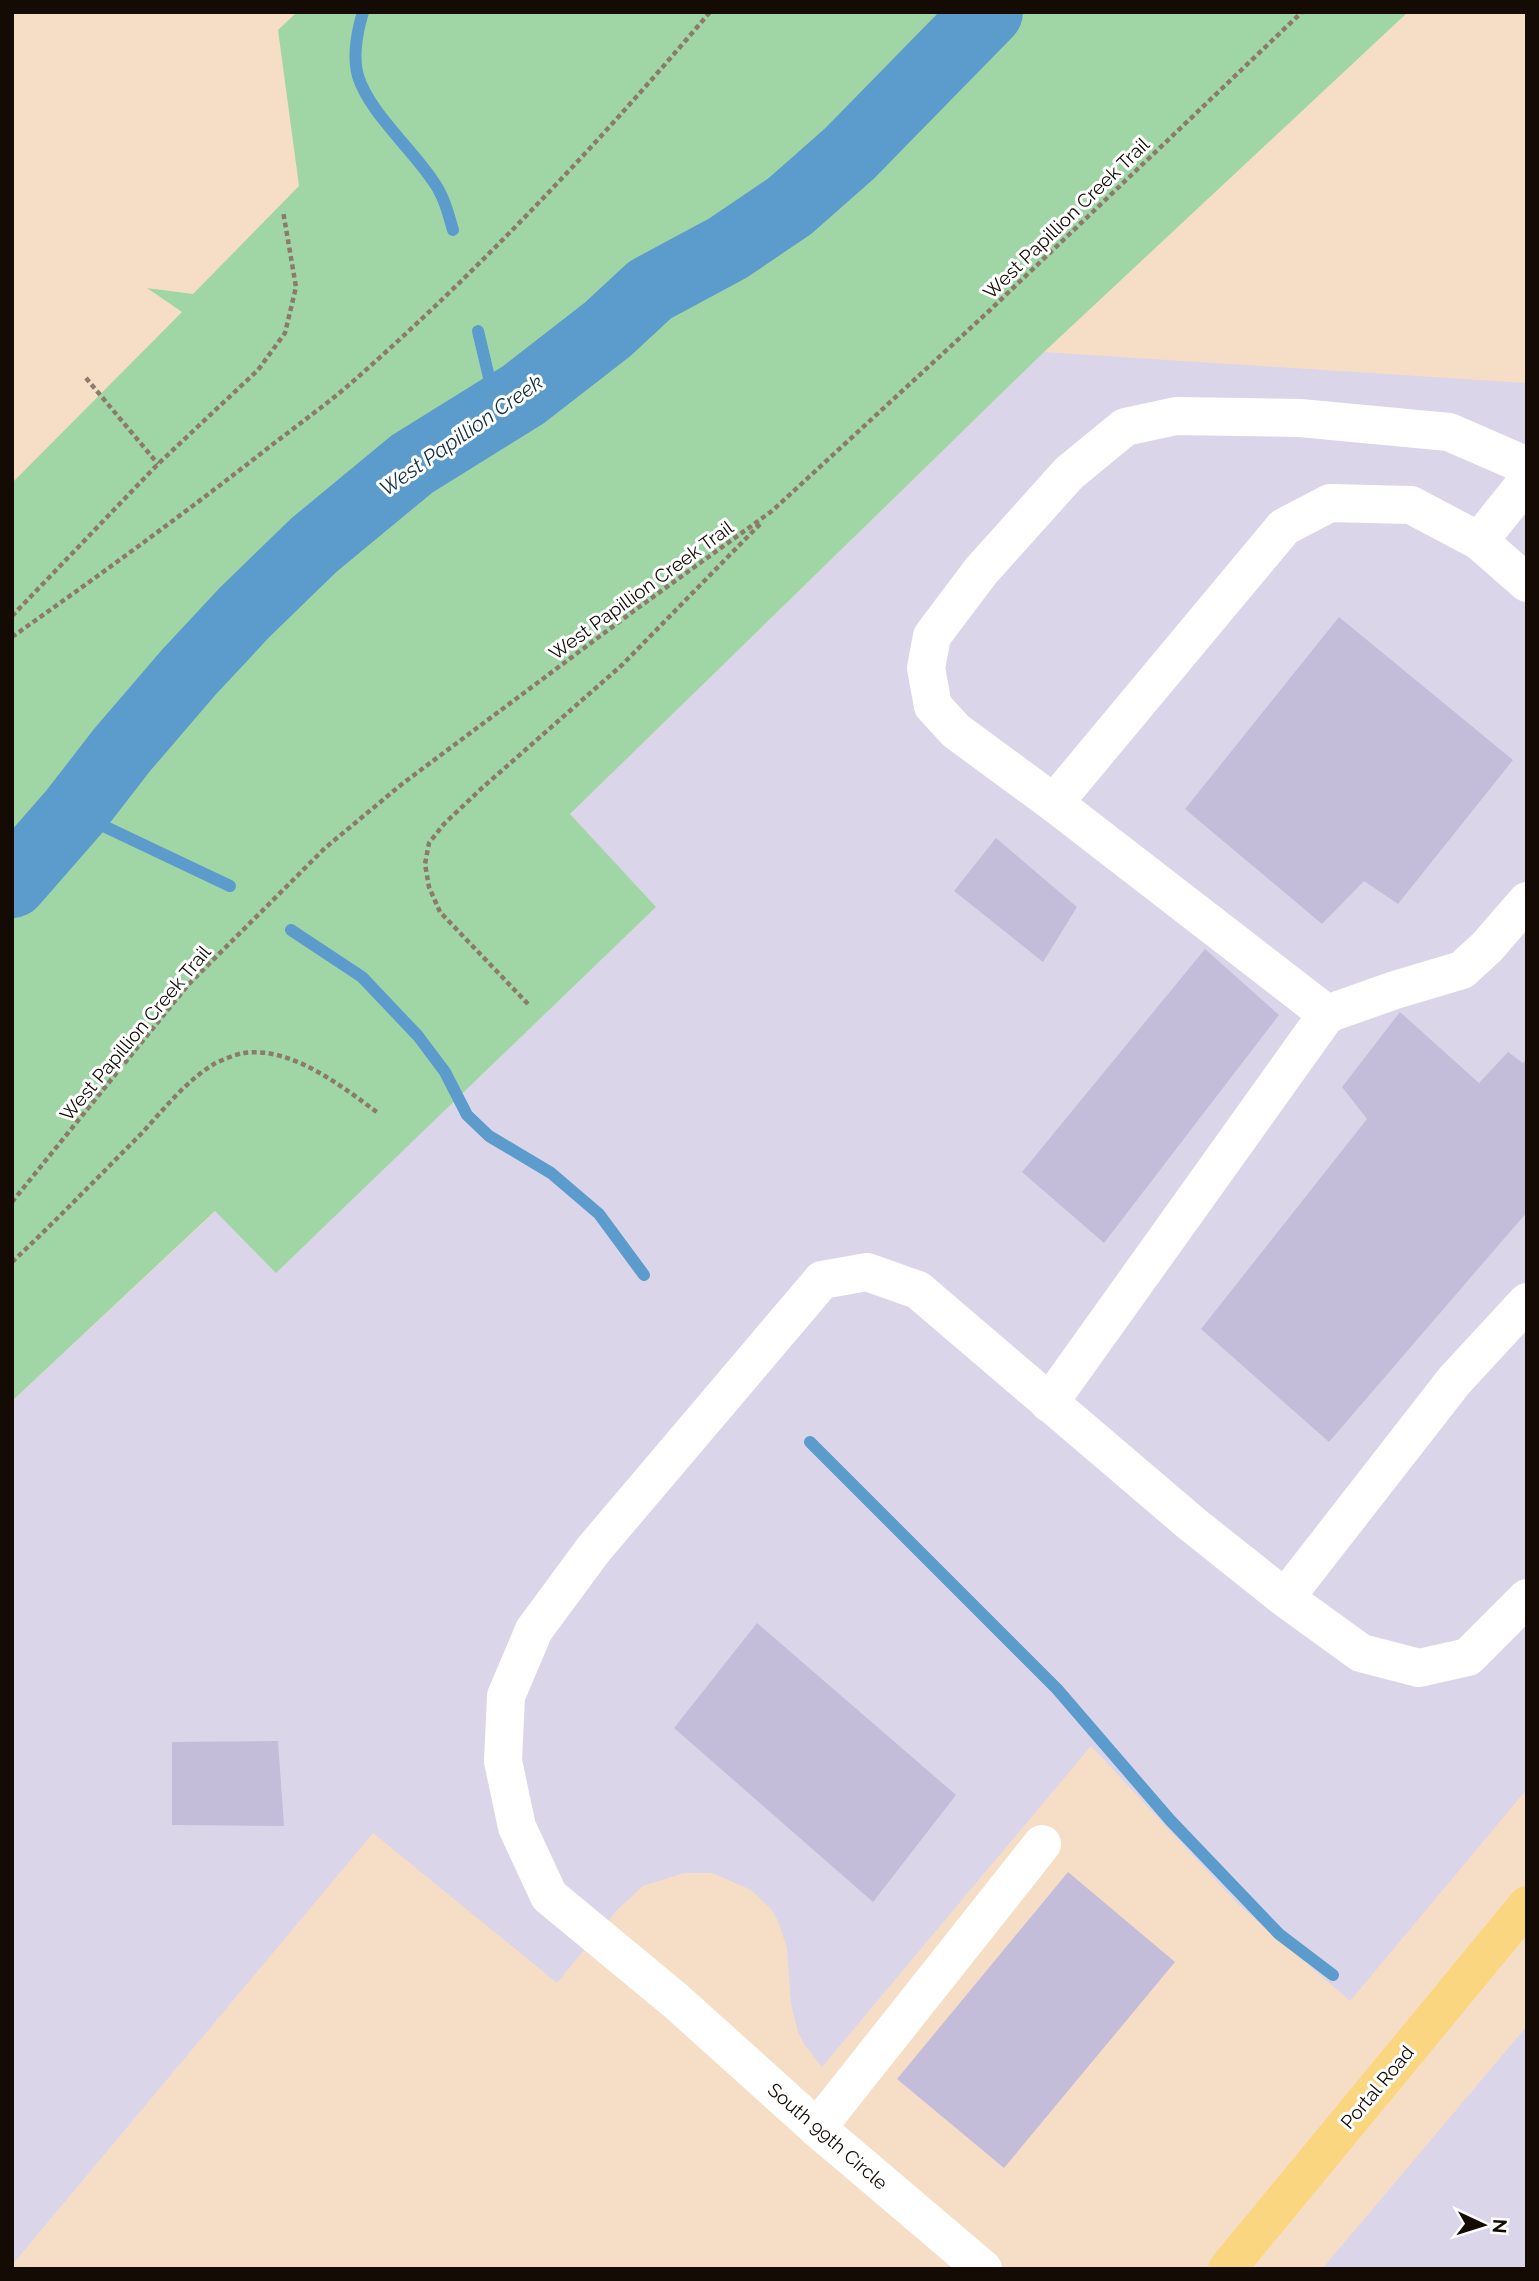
<svg xmlns="http://www.w3.org/2000/svg" width="1539" height="2281" font-family="Raleway,sans-serif">
  <style>
    .industrial { fill: #dbd5ea }
    .green { fill: #a0d6a5 }
    .lines { fill: none; stroke-linecap: round; stroke-linejoin: round }
    .stream { stroke: #5b9ccc; stroke-width: 12 }
    .river { stroke: #5b9ccc; stroke-width: 70 }
    .building { fill: #c3bdda }
    .path { stroke: #8c7b6b; stroke-width: 4.5; stroke-dasharray: 5 3.5; stroke-linecap: butt }
    .minor { stroke: #fff; stroke-width: 38 }
    .major { stroke: #fad681; stroke-width: 38 }
    .labels { text-anchor: middle; dominant-baseline: central; stroke-width: 6; stroke-linejoin: round; paint-order: stroke }
    .street-label { font-size: 19px; fill: #130b04; stroke: #fff }
    .water-label { font-size: 21px; font-style: italic; fill: #122f43; stroke: #fff }
  </style>
  <rect width="100%" height="100%" fill="#f6dec6"/>
  <g class="industrial">
    <polygon points="1044,352 1527,383 1527,1789 1350,2001 1239,1905 1091,1746 822,2067 804,2044 798,2032 791,2004 787,1948 778,1921 771,1909 751,1890 712,1873 684,1873 643,1886 618,1909 557,1983 373,1833 12,2265 12,1401 216,1211 276,1272 655,908 570,814"/>
    <polygon points="1527,2026 1527,2269 1322,2269"/>
  </g>
  <polygon class="green" points="297,12 1408,12 1044,352 570,814 656,907 276,1273 215,1211 12,1401 12,483 182,312 147,288 193,294 299,186 278,30"/>
  <g class="lines">
    <g class="stream">
      <path d="M363 12C357 32 352 55 358 76 369 112 412 149 433 181 444 196 448 213 453 230"/>
      <polyline points="478,331 497,411"/>
      <polyline points="74,812 230,886"/>
      <polyline points="291,930 362,977 418,1036 445,1072 467,1115 489,1136 551,1173 599,1214 644,1275"/>
      <polyline points="810,1442 1057,1689 1170,1820 1279,1934 1333,1975"/>
    </g>
    <polyline class="river" points="12,883 74,812 122,750 189,672 244,613 314,545 412,464 523,395 608,329 650,290 728,248 790,206 850,153 988,12"/>
  </g>
  <g class="building">
    <polygon points="1339,617 1513,760 1398,904 1364,881 1322,924 1185,809"/>
    <polygon points="996,838 1077,907 1043,962 954,891"/>
    <polygon points="1205,949 1279,1015 1104,1243 1022,1172"/>
    <polygon points="1400,1012 1479,1083 1508,1052 1523,1063 1527,1058 1527,1212 1329,1442 1201,1329 1367,1119 1342,1087"/>
    <polygon points="757,1623 956,1795 873,1902 674,1728"/>
    <polygon points="278,1741 284,1826 172,1825 172,1742"/>
    <polygon points="1068,1872 1175,1962 1004,2168 897,2079"/>
  </g>
  <g class="lines">
    <g class="path">
      <polyline points="86,378 158,464"/>
      <polyline points="12,616 158,464 258,370 285,333 296,287 283,211"/>
      <path d="M12 637C97 577 181 516 263 452 292 429 322 408 350 384 480 270 598 144 710 12"/>
      <polyline points="528,1004 440,912 429,887 425,864 429,843 444,824 482,788 622,665 762,522"/>
      <polyline points="12,1202 188,985 325,848 402,784 635,610 772,511 989,311 1302,12"/>
      <path d="M12 1262C56 1221 98 1177 141 1134 163 1110 186 1081 214 1064 222 1060 236 1054 244 1053 291 1046 343 1087 378 1113"/>
    </g>
    <g class="minor">
      <polyline points="1479,541 1527,583"/>
      <polyline points="1054,803 956,731 933,706 926,668 932,636 981,571 1069,473 1125,427 1176,416 1300,418 1449,432 1527,466"/>
      <polyline points="1327,1014 1395,990 1462,970 1487,947 1527,901"/>
      <polyline points="1049,1403 1327,1014 1054,803 1284,527 1330,503 1411,505 1479,541 1527,481"/>
      <polyline points="1285,1598 1454,1381 1527,1302"/>
      <polyline points="817,2128 1042,1844"/>
      <polyline points="983,2269 817,2128 676,2001 549,1896 517,1827 503,1761 506,1696 534,1630 593,1550 822,1280 867,1272 918,1290 1192,1524 1285,1598 1361,1653 1419,1668 1468,1657 1527,1598"/>
    </g>
    <polyline class="major" points="1227,2269 1527,1905"/>
  </g>
  <g class="labels">
    <g class="street-label">
      <text transform="translate(1066 218) rotate(-44)">West Papillion Creek Trail</text>
      <text transform="translate(641 590) rotate(-36)">West Papillion Creek Trail</text>
      <text transform="translate(135 1033) rotate(-50)">West Papillion Creek Trail</text>
      <text transform="translate(1377 2087) rotate(-50)">Portal Road</text>
      <text transform="translate(828 2136) rotate(41)">South 99th Circle</text>
    </g>
    <g class="water-label">
      <text transform="translate(461 435) rotate(-35)">West Papillion Creek</text>
    </g>
  </g>
  <rect width="1539" height="2281" fill="none" stroke="#130b04" stroke-width="28"/>
  <g transform="translate(1483 2225) rotate(94)" stroke="#ffffff" stroke-width="5" paint-order="stroke">
  <path d="M0-5L12 26L0 18L-12 26Z" fill="#130b04"/>
  <text y="-10" font-size="19" font-weight="bold" text-anchor="middle" fill="#130b04">N</text>
  </g>
</svg>
